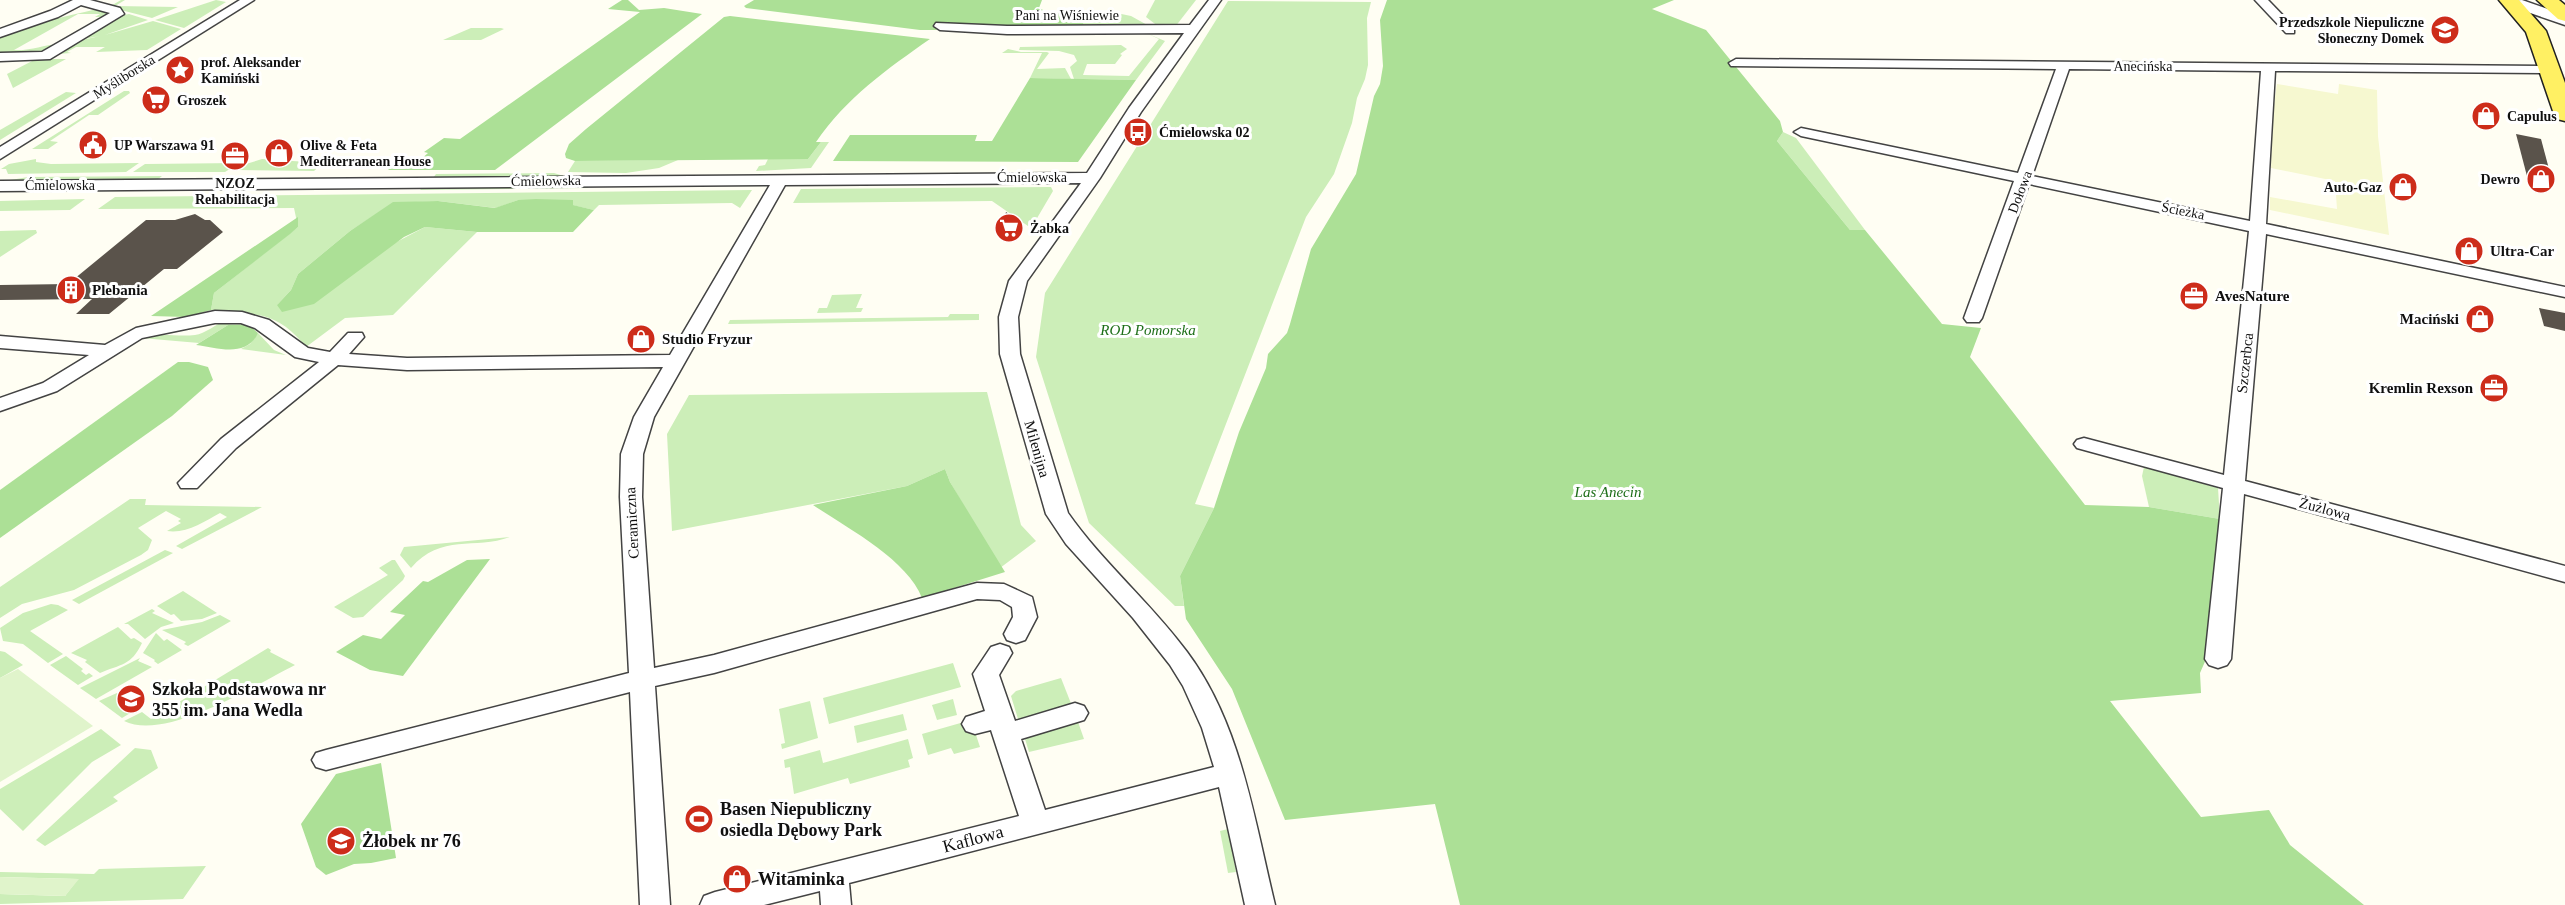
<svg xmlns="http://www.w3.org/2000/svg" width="2565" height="905" font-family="Georgia,serif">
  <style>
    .farmland { fill: #f6f8d0 }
    .green { fill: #cceeb8 }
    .forest { fill: #ace096 }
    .pitch { fill: #e0f4cb }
    .building { fill: #5a534b }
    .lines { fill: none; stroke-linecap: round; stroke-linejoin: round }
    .minor-casing { stroke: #434343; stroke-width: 3 }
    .tertiary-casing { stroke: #434343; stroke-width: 3 }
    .primary-casing { stroke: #212121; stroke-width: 3 }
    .minor { fill: #fff; fill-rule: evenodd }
    .tertiary { fill: #fff; fill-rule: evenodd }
    .primary { fill: #fff063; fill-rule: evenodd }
    .labels { text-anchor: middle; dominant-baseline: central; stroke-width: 6; stroke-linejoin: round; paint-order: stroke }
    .far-street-label { font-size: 14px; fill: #101010; stroke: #fff }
    .far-poi-label { font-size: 14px; font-weight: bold; fill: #101010; stroke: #fff; text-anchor: start }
    .poi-label { font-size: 15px; font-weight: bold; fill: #101010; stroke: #fff; text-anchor: start }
    .park-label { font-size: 15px; font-style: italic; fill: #1e6f19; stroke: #fff }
    .street-label { font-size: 15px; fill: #101010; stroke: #fff }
    .near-poi-label { font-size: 18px; font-weight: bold; fill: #101010; stroke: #fff; text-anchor: start }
    .near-street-label { font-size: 18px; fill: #101010; stroke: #fff }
  </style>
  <rect width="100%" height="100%" fill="#fffef3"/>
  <polygon class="farmland" points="2277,84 2338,94 2339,84 2377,90 2378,136 2389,235 2270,210 2270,197 2337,209 2335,181 2271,168 2272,117"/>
  <g class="green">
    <polygon points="121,0 125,0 115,6 178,7 152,18 109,7"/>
    <polygon points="216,0 226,2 184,28 155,20"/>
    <polygon points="1155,0 1196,0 1175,27 1159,27 1146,17"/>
    <polygon points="1228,1 1371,2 1367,18 1368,65 1365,79 1357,98 1352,123 1334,174 1306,217 1195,504 1214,508 1180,576 1184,606 1175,606 1089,523 1036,357 1045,293"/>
    <path d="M97 9 111 12 106 17H95L100 14H78L14 50C30 51 43 45 59 44L45 53 0 55V38C31 23 64 17 97 9Z"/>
    <polygon points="1107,11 1131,16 1149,26 1083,26 1084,12"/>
    <polygon points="129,14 148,20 105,35 153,21 181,29 147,50 96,52 105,47 76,47 67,52 71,53 57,54 73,42 100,36 79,40 119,16"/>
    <polygon points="471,28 501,28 504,29 481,40 443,40"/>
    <polygon points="1146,33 1165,41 1136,80 1074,79 1070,67 1077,61 1074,55 1059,51 1019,50 1020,47 1121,45 1127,49 1120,54 1122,55 1115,64 1087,64 1083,75 1129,76 1159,39"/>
    <polygon points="1008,49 1021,52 1047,52 1049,53 1037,69 1065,68 1071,79 1030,78 1042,53 1002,53"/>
    <polygon points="36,59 66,59 13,88 7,74"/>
    <polygon points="124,91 129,91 130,93 98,115 89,115 50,141 58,142 48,149 32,149"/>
    <polygon points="66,92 76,93 0,140 0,130"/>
    <polygon points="1783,132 1796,138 1865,230 1850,230 1777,141"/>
    <polygon points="821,142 829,142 811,168 756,171 759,166 765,165 768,159 808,159"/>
    <polygon points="36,159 36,162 51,164 139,163 126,172 8,174 6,169 1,169 9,164"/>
    <polygon points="262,159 323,163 314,171 237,170 246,164"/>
    <polygon points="678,160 659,168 626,173 568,172 575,161"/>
    <polygon points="239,163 225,172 133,172 145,164"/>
    <polygon points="554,173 567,177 433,178 436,174"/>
    <polygon points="162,176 157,180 5,181 28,177"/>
    <polygon points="591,184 588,188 420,190 424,186"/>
    <polygon points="1051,187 1053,191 1033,225 1028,226 992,201 793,203 801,189"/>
    <path d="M752 190 740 208 732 203 599 205 594 210 572 205 573 200H518L496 208 438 201 393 203 350 231 298 274 291 290 277 305 425 227 477 232 393 315 345 318 306 347C289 326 272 314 245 314 233 313 222 314 211 310L214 293 298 227 294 208 98 209 115 197Z"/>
    <polygon points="85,199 70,210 0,211 0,201"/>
    <polygon points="36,230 37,233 0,257 0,231"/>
    <polygon points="862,294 856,308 863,308 861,312 817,313 819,308 827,308 832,295"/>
    <polygon points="950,314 979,314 979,320 728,324 730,320 948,317"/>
    <path d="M226 320 237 324 228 325 199 343 141 338C160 332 176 337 195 335 205 334 216 324 226 320Z"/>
    <polygon points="258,333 274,350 286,355 241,349 250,344"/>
    <polygon points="987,392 1021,525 1036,541 1000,568 950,482 945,469 907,486 672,531 667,434 689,395"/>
    <polygon points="2144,467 2218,488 2220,519 2149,507 2142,476"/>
    <path d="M130 499H146L145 505 262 507 182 549 176 546 227 517 220 513C204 522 186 534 167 531L181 523 178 521 181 519 166 511 138 528 152 540 148 550 141 555 74 590 22 604 0 618V587Z"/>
    <path d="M510 537C475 550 441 533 411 568L400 555 404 547Z"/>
    <polygon points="165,550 173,553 79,604 72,600"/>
    <polygon points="392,560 395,560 405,576 403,580 363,617 353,618 334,607 388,575 379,568"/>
    <polygon points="183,591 217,613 202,619 181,621 174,614 171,615 157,606"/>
    <polygon points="51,604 58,605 68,610 30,631 63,654 48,663 23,644 3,641 0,628 23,613"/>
    <polygon points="152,609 155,611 152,613 174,623 161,627 145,639 128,624 124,624"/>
    <polygon points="220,615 231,621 188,646 184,644 186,642 162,630 202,622"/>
    <path d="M118 627 131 639 134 638 142 643C131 666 121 664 100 673L85 662 87 660 71 653Z"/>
    <polygon points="156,633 164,641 167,639 182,650 158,664 154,661 155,660 143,653"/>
    <path d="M268 648 271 650 270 652 295 665C255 685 166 742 124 721L142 712 151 719Z"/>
    <polygon points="0,651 5,652 23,665 0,678"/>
    <polygon points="66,656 83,669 81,671 86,675 89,673 93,676 78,685 50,665"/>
    <polygon points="140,658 138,661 152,667 96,699 80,688"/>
    <polygon points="953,663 961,687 829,724 823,698"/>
    <polygon points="1061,678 1072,706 1018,719 1011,696 1016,691"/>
    <polygon points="117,693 137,709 122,718 99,701"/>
    <polygon points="953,699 957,715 937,720 932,705"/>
    <polygon points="810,701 818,738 782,749 781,744 785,743 779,709"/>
    <polygon points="903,714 907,730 857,743 854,726"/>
    <polygon points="1077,719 1084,739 1029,752 1025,739 1029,735"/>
    <polygon points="971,720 980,747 954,754 951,748 928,755 922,734"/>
    <polygon points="101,729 121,745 92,762 23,831 0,809 0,789"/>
    <polygon points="908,739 913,758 908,760 910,767 850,784 848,778 794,794 790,767 785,768 784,760 820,750 823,763"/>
    <polygon points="135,748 151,750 158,768 113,797 118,801 45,846 36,840"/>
    <polygon points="1228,829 1236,872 1228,873 1220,831"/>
    <polygon points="206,866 183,899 0,904 0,894 65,896 78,879 0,877 0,872 94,874 99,869"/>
  </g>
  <g class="forest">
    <polygon points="622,0 628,0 639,10 664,8 702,14 495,170 388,170 400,158 420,160 428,153 424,152 444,138 460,139 640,12 608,9"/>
    <polygon points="754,0 1042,0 1039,8 1047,12 1084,12 1083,27 968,26 944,23 936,30 920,30 746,8 744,6"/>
    <polygon points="1387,0 1674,0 1652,9 1706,30 1780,121 1783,132 1777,141 1850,230 1865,230 1942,324 1981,328 1970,357 2085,505 2149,507 2220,519 2210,650 2200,673 2201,693 2110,701 2201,817 2269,810 2290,845 2364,905 1460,905 1435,804 1285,820 1232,689 1186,619 1180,576 1214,508 1239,432 1266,368 1268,354 1287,333 1290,324 1311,249 1356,174 1374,96 1380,84 1383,66 1380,20"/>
    <path d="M730 16 930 39C887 69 846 98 816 142H821L808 159 575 161 566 158 565 154 569 144 586 129 724 17Z"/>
    <polygon points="1030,78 1136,80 1078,162 833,161 850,135 977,135 975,141 992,141"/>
    <polygon points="536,199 573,200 573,205 594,210 573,232 477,232 425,227 404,237 314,304 282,312 277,305 291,290 298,274 350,231 393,202 438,201 495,208 518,200"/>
    <polygon points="298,217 298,227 290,234 214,293 211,310 186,317 151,316"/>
    <path d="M248 324 258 333C247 358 218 348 196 345L228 325Z"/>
    <polygon points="178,362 189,362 208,367 213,380 172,416 0,538 0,490"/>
    <path d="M945 469 950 482 1005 572 922 598C907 559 847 528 813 505L907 486Z"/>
    <polygon points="490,559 403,676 370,670 336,652 363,635 381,639 405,615 390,612 423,581 428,582 467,560"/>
    <polygon points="381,763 396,858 371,863 354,864 326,875 316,867 301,824 336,774"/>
  </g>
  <g class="pitch">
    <polygon points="18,669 93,726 0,782 0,678"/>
    <polygon points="0,877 79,879 65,896 0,894"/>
  </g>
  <g class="building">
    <polygon points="2516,134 2541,139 2553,184 2528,180"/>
    <polygon points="1006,212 1019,221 1015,236 999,236"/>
    <polygon points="195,214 205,220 210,220 223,232 177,269 164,269 109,314 76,314 92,299 0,300 0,285 68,284 146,220 175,220"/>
    <polygon points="2539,308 2565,313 2565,331 2544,326"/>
  </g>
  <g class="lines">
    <g class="minor-casing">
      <g id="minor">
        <polygon points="73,0 90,0 120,8 124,14 50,59 0,61 0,53 42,52 110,13 81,5 58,17 0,37 0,29 50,11"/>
        <polygon points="240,0 254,0 0,159 0,147"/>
        <path d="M1209 0H1221L1141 112 1100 178 1027 281 1018 317 1020 354 1068 513C1103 563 1151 603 1187 652 1241 724 1254 819 1275 905H1245L1219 787 849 883 851 905H821L820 891 764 905H700L704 896 715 892 1019 816 991 730 975 734 966 731 962 724 966 717 985 711 973 674 991 647 1000 644 1009 647 1012 653 999 675 1015 721 1075 703 1084 706 1088 713 1084 720 1021 739 1045 810 1214 767 1202 728 1183 686 1170 665 1133 618 1066 544 1046 514 1000 354 999 317 1009 281 1081 183 785 185 654 417 643 454 642 497 654 668 714 655 977 583 1004 584 1032 597 1037 617 1025 640 1016 643 1007 640 1004 634 1013 617 1012 607 1000 600 977 599 714 673 655 686 670 905H640L630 692 326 770 316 767 312 760 316 753 326 750 629 673 620 497 621 454 634 417 663 367 407 370 338 365 236 448 197 488H181L178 483 221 439 319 362 295 357 255 328 241 323H215L142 338 57 391 0 411V398L43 383 89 355 0 348V336L105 345 136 328 215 311 242 312 269 320 308 348 330 352 348 333H362L364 337 349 354 407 358 670 355 770 185 0 191V181L1087 173 1129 108 1184 33 1007 34 940 30 934 26 936 23 1007 26 1190 25Z"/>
        <polygon points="2255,0 2268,0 2294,27 2294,33 2286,33"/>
        <path d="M1736 59 2555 66V72L2550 73 2275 71 2266 224 2565 287V297L2266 234 2245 481 2565 566V582L2244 494 2231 659 2227 665 2218 668 2209 665 2205 659 2223 488 2077 448 2074 444 2077 440 2084 438 2224 475 2249 231 2029 184 1982 318 1979 322H1967L1964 318 2014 181 1801 136 1794 132 1801 128 2018 173 2056 69 1731 66 1729 63ZM2069 69 2261 71 2250 221 2032 176Z"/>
      </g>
    </g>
    <g class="tertiary-casing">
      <polygon id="tertiary" points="2522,0 2565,15 2565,25 2504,4 2502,1"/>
    </g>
    <g class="primary-casing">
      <g id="primary">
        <polygon points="2499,0 2519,0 2546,31 2565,83 2565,121 2557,119 2554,114 2526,32"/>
        <polygon points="2537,0 2559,0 2565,5 2565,21 2558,19"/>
      </g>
    </g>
    <use href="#minor" class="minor"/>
    <use href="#tertiary" class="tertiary"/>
    <use href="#primary" class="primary"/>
  </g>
  <defs>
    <g id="school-disc" transform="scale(1.5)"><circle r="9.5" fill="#cd2c1a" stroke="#fff"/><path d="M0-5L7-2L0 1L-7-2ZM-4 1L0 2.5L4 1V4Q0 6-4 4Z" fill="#fff"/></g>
    <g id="sight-disc" transform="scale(1.5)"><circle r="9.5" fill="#cd2c1a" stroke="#fff"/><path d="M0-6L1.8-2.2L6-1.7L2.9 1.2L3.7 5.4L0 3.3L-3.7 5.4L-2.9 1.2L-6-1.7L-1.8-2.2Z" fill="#fff"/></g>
    <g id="supermarket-disc" transform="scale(1.5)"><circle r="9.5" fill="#cd2c1a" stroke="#fff"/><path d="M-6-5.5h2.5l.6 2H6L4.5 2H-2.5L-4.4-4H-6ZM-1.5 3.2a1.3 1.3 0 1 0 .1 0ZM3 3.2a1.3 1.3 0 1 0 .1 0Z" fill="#fff"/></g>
    <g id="shop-disc" transform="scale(1.5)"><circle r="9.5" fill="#cd2c1a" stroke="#fff"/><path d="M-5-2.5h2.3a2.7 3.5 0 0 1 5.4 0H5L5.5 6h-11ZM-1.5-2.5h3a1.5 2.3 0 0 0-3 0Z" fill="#fff"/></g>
    <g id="bus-disc" transform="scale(1.5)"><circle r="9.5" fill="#cd2c1a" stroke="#fff"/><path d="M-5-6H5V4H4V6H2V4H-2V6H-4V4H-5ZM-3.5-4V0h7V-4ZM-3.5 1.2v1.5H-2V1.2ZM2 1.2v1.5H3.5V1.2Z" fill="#fff"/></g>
    <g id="civic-disc" transform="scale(1.5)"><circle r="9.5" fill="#cd2c1a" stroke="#fff"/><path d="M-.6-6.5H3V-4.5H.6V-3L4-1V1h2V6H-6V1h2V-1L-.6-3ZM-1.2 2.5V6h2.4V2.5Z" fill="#fff"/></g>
    <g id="office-disc" transform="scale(1.5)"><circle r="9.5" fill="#cd2c1a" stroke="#fff"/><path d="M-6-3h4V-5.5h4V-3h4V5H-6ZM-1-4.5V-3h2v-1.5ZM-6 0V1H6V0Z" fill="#fff"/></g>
    <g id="building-disc" transform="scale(1.5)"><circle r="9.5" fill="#cd2c1a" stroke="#fff"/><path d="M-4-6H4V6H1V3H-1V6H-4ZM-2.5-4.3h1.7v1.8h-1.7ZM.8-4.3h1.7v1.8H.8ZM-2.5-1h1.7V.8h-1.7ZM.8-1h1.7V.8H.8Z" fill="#fff"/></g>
    <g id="stadium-disc" transform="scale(1.5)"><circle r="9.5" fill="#cd2c1a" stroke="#fff"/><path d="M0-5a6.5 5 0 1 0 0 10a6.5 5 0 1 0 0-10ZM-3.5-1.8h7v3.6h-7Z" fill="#fff"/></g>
  </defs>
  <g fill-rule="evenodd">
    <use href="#school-disc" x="2445" y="30"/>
    <use href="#sight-disc" x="180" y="70"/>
    <use href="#supermarket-disc" x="156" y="100"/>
    <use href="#shop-disc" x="2486" y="116"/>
    <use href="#bus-disc" x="1138" y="132"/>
    <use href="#civic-disc" x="93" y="145"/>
    <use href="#shop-disc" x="279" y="153"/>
    <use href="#office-disc" x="235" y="156"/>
    <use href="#shop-disc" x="2541" y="179"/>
    <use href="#shop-disc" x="2403" y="187"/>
    <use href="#supermarket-disc" x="1009" y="228"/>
    <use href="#shop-disc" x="2469" y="251"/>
    <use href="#building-disc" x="71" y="290"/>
    <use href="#office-disc" x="2194" y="296"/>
    <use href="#shop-disc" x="2480" y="319"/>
    <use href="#shop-disc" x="641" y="339"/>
    <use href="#office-disc" x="2494" y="388"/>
    <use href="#school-disc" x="131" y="699"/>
    <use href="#stadium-disc" x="699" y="819"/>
    <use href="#school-disc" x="341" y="841"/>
    <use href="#shop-disc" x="737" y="879"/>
  </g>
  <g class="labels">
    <g class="far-street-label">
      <text x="1067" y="15">Pani na Wiśniewie</text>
      <text x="2143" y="66">Anecińska</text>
      <text transform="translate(124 77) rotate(-32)">Myśliborska</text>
      <text x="1032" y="177">Ćmielowska</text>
      <text transform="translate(546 181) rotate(-1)">Ćmielowska</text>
      <text x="60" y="185">Ćmielowska</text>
      <text transform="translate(2020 192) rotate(-69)">Dołowa</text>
      <text transform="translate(2183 211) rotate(11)">Ścieżka</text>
    </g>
    <g class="far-poi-label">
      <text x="2424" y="22" text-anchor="end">Przedszkole Niepuliczne<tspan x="2424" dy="16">Słoneczny Domek</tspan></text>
      <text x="201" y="62">prof. Aleksander<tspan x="201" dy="16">Kamiński</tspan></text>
      <text x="177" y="100">Groszek</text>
      <text x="2507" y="116">Capulus</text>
      <text x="1159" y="132">Ćmielowska 02</text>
      <text x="114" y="145">UP Warszawa 91</text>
      <text x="300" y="145">Olive &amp; Feta<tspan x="300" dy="16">Mediterranean House</tspan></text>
      <text x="2520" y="179" text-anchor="end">Dewro</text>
      <text x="235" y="183" text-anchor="middle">NZOZ<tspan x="235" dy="16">Rehabilitacja</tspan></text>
      <text x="2382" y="187" text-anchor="end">Auto-Gaz</text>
      <text x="1030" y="228">Żabka</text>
    </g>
    <g class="poi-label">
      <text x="2490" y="251">Ultra-Car</text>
      <text x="92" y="290">Plebania</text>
      <text x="2215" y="296">AvesNature</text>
      <text x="2459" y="319" text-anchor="end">Maciński</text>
      <text x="662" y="339">Studio Fryzur</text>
      <text x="2473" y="388" text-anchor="end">Kremlin Rexson</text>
    </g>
    <g class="park-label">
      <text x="1148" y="330">ROD Pomorska</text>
      <text x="1608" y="492">Las Anecin</text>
    </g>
    <g class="street-label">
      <text transform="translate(2245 363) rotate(-84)">Szczerbca</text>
      <text transform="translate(1037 449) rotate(74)">Milenijna</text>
      <text transform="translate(2325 509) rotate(15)">Żużlowa</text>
      <text transform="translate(632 523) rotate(-93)">Ceramiczna</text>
    </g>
    <g class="near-poi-label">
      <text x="152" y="689">Szkoła Podstawowa nr<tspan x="152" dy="21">355 im. Jana Wedla</tspan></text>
      <text x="720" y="809">Basen Niepubliczny<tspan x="720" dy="21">osiedla Dębowy Park</tspan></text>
      <text x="362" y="841">Żłobek nr 76</text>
      <text x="758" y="879">Witaminka</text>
    </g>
    <g class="near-street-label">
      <text transform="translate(973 839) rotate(-15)">Kaflowa</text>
    </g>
  </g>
</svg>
